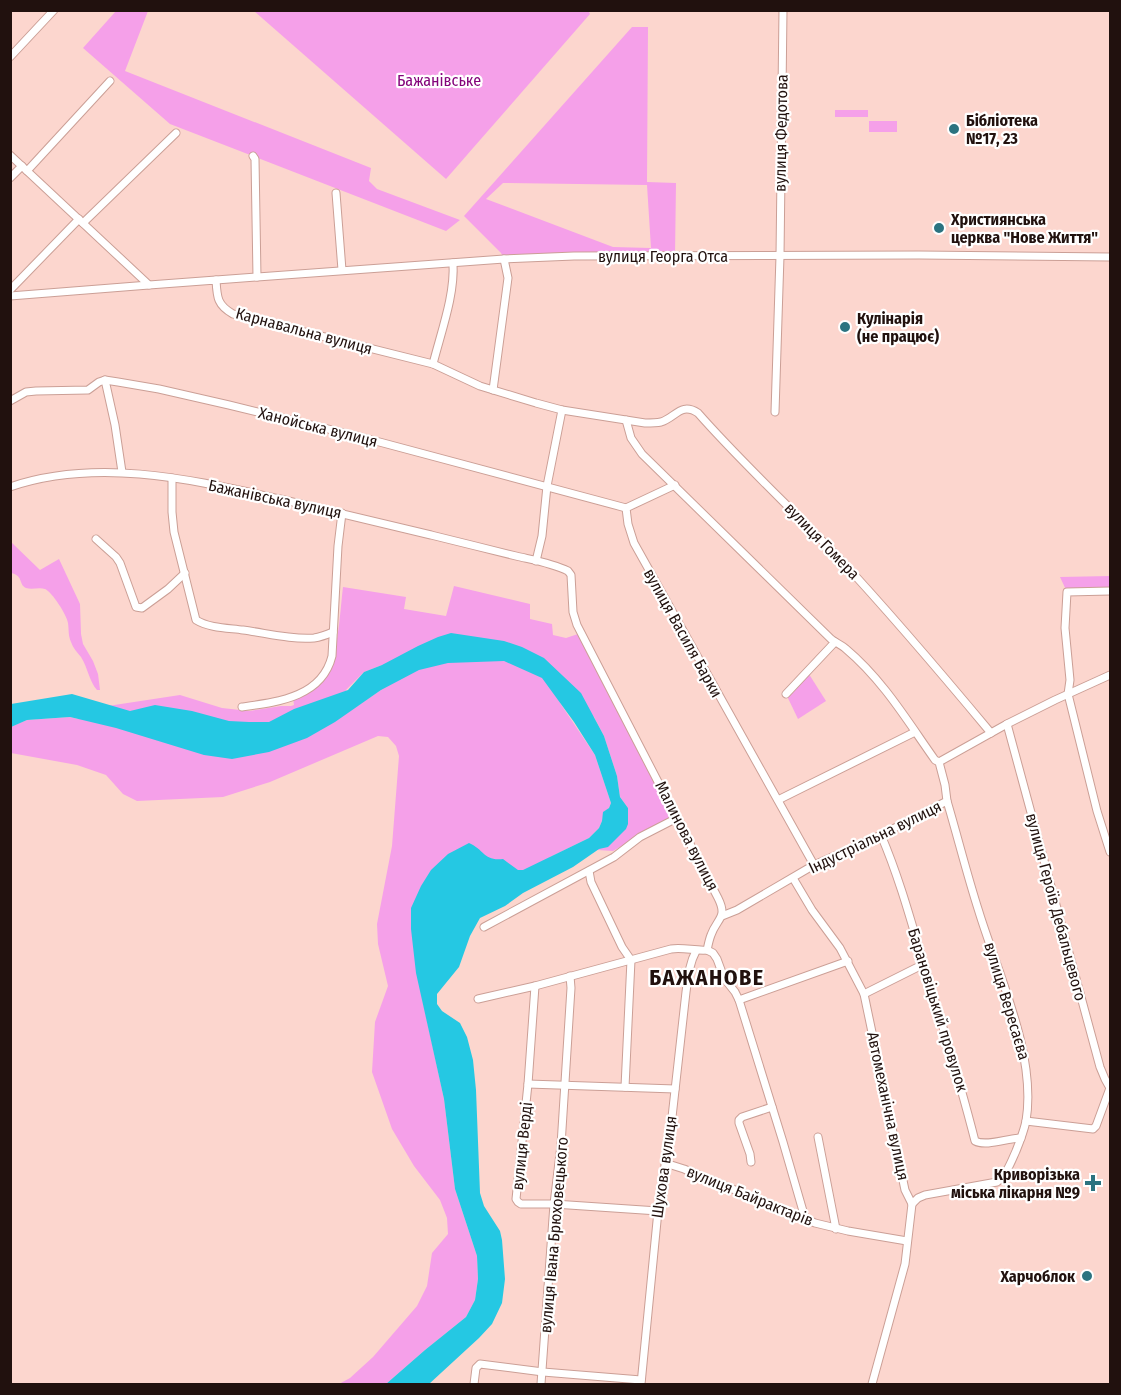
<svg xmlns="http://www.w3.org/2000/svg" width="1121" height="1395" font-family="'Fira Sans Condensed',sans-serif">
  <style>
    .green { fill: #f5a0e9; fill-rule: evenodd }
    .water { fill: #25c8e3 }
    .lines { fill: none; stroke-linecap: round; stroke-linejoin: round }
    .street-casing { stroke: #cb9f96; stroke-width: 9 }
    .street { stroke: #fff; stroke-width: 7 }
    .poi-dot { fill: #2c7380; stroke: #fff; stroke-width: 2 }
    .labels { text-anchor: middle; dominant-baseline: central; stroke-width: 4.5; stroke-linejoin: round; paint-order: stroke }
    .park-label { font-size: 16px; fill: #84047b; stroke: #fff }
    .poi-label { font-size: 16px; font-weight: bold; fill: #21110e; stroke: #fff; text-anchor: start }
    .street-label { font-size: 16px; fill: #21110e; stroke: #fff }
    .district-label { font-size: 22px; font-weight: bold; letter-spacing: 1.5px; fill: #21110e; stroke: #fff }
  </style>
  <rect width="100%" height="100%" fill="#fcd6ce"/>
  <g class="green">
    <polygon points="588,10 590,14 446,179 254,11"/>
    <polygon points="116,11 148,11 125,71 371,168 369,181 377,189 460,220 446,231 170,124 83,48"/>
    <path d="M632 27H648L647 182 676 183 675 255 504 259 501 253 464 216ZM503 183 647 185 651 248 613 247 486 199Z"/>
    <rect x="835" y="110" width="33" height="7"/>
    <rect x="869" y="121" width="28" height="11"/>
    <path d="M11 542 40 570 59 559 80 604 81 634 83 644 93 661 98 674 100 690H97C89 681 88 668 81 657 77 652 73 648 71 642 68 635 69 630 68 623 67 615 52 592 45 589 39 587 32 590 26 588 18 584 24 576 11 573Z"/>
    <polygon points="1110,576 1110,591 1067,592 1060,577"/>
    <path d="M454 586 530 604V619L552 624 553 635 566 638 581 633 670 812V816L668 819 613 851 597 850 628 808 620 797 617 776 604 736 594 717 560 703 595 755 611 803 609 808 604 812 602 821 599 828 589 838 550 857 543 863 498 881 422 998 444 1099 455 1189 477 1256 478 1279 475 1300 466 1317 425 1350 386 1384H339L350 1378 373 1357 417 1306 427 1286 432 1253 448 1234 447 1218 440 1200 414 1166 392 1129 372 1072 375 1022 388 986 378 944 377 924 392 846 399 756 396 746 388 737 378 736 270 782 223 797 137 801 123 794 106 775 77 765 11 753 10 727 27 720 70 717 78 719 88 709 180 695 222 708 249 711 281 706H291L294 705 293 698C301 694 316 688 322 683 338 666 340 610 343 587L406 597 404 609 446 616ZM382 665 381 690 356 707 346 690 364 672Z"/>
    <polygon points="807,671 826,701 798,719 786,694"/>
  </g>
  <path class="water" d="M451 633 504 641 522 647 544 658 581 693 604 736 617 776 620 797 628 808V824L626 829 608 847 599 849 573 867 523 893 505 906 480 918 470 936 459 967 437 994V1004L442 1011 460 1023 467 1037 473 1060 476 1090 480 1193 484 1206 500 1231 502 1240 505 1279 502 1303 492 1324 479 1338 429 1384H386L425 1350 466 1317 475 1300 478 1279 477 1256 455 1189 444 1099 416 973 411 929V908L421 886 431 870 448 854 469 843C485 850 483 861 503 859L518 870H523L589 838 599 828 602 821 603 812 609 808 611 803 595 755 574 722 542 678 504 661 448 663 419 670 381 690 335 722 307 738 269 752 232 759 204 755 116 728 70 717 27 720 11 727V704L72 694 130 711 155 705 192 711 229 721 249 722H269L294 709 348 690 364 672 382 665 418 646 438 637Z"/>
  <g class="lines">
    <g class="street-casing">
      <g id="street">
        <polyline points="10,57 54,10"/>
        <path d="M10 155 149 285 216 280C217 297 217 305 233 314L433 364 480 386 536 403 562 410 645 423C650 423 656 423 661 422 676 417 681 402 698 413 742 463 792 509 838 557 891 614 941 673 991 733"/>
        <polyline points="253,156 255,159 257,277"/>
        <polyline points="27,171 110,81"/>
        <polyline points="10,178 22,166"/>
        <polyline points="336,193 342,270"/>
        <polyline points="83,223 176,133"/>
        <polyline points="216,280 504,259 574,256 919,255 1110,257"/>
        <polyline points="10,290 79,219"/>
        <polyline points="10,296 149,285"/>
        <path d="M433 364C441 332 455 295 453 263"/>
        <polyline points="105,380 115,425 122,472"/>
        <polyline points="493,390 508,278 504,259"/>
        <polyline points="10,401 26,392 36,391 88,390 99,382 105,380 118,382 159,389 229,405 357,436 626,508"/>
        <polyline points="775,412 780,256 783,10"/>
        <path d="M626 420 631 438 642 454 831 639C836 643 842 645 846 649 883 680 908 722 935 760L939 762 945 785 947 801 881 835 814 865 737 910 722 916"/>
        <path d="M172 478V512L174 532 196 620C209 628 228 628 243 630 266 633 291 640 314 638 321 637 326 635 333 632"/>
        <polyline points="675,485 626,508 628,524 634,543 814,865"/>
        <path d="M10 487C98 457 193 480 280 499 331 511 381 523 431 535 459 542 488 549 516 556 533 560 552 563 568 571L571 575 573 612 577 625 718 898C728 918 717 918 711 935 709 940 708 946 707 950 695 951 683 947 671 949L535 986 478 999"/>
        <polyline points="96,539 116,557 120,563 136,607 142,608 168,589 185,573"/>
        <polyline points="536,561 542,536 547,486 562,410"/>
        <polyline points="1110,591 1067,592 1065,628 1070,680 1068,694 1097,811 1110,852"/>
        <polyline points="786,694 835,642"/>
        <path d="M242 707C278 702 322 697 332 656L338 546 342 513"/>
        <polyline points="1007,724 1100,1067 1105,1079 1110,1088"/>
        <polyline points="939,762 1007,724 1055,700 1110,675"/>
        <polyline points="778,800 915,732"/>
        <path d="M881 835C899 877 911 921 924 965 942 1023 960 1082 975 1141 986 1147 1008 1138 1021 1138"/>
        <polyline points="589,871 591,882 622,947 631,960 625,1087"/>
        <polyline points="793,878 812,910 840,948 864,994 905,1190 912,1204 905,1264 872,1384"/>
        <polyline points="484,927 614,857 640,837 677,818"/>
        <polyline points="707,950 713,953 717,959 724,978 735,992 739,1000 848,961"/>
        <polyline points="535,986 528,1084 516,1199 518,1202 521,1204 554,1204 658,1211"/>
        <polyline points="864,994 924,964"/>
        <polyline points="739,1000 783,1142 805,1218"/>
        <polyline points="528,1084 675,1089"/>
        <polyline points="1026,1121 1093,1129 1096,1126 1110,1088"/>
        <polyline points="818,1137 836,1229"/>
        <polyline points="751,1162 750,1154 739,1123 739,1120 742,1117 772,1107"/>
        <polyline points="665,1163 684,1169 815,1223 848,1231 907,1241"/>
        <path d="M912 1204 918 1198 925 1195 997 1182C1007 1174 1011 1162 1016 1151 1020 1141 1024 1131 1026 1121 1037 1055 998 974 979 912 967 875 958 838 947 801"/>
        <polyline points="474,1384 476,1368 480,1364 543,1372 641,1380"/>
        <polyline points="541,1384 554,1204 561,1145 571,988 570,976"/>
        <path d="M641 1384 658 1211 671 1126 686 992C688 978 689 964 696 951"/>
      </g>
    </g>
    <use href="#street" class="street"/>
  </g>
  <g class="poi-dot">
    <circle cx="954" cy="129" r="6"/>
    <circle cx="939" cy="228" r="6"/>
    <circle cx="845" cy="327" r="6"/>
    <path d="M1090 1174h6v6h6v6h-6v6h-6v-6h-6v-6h6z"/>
    <circle cx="1087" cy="1276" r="6"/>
  </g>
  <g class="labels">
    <g class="park-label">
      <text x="439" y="80">Бажанівське</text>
    </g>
    <g class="poi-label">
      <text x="966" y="120">Бібліотека<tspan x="966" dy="18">№17, 23</tspan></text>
      <text x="951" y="219">Християнська<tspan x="951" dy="18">церква "Нове Життя"</tspan></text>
      <text x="857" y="318">Кулінарія<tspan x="857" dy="18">(не працює)</tspan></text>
      <text x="1080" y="1174" text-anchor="end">Криворізька<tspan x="1080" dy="18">міська лікарня №9</tspan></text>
      <text x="1075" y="1276" text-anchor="end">Харчоблок</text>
    </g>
    <g class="street-label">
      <text transform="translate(781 133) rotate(-89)">вулиця Федотова</text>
      <text x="663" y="256">вулиця Георга Отса</text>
      <text transform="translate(304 331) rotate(15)">Карнавальна вулиця</text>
      <text transform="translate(318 427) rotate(14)">Ханойська вулиця</text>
      <text transform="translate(275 499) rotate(12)">Бажанівська вулиця</text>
      <text transform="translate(822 541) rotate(46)">вулиця Гомера</text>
      <text transform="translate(683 633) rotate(61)">вулиця Василя Барки</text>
      <text transform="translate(687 836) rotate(63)">Малинова вулиця</text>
      <text transform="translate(875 837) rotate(-26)">Індустріальна вулиця</text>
      <text transform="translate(1056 907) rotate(75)">вулиця Героїв Дебальцевого</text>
      <text transform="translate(1007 1001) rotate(73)">вулиця Вересаєва</text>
      <text transform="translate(938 1010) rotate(73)">Барановіцький провулок</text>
      <text transform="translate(888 1106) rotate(78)">Автомеханічна вулиця</text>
      <text transform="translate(522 1146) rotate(-84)">вулиця Верді</text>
      <text transform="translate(664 1167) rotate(-82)">Шухова вулиця</text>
      <text transform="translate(750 1196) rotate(22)">вулиця Байрактарів</text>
      <text transform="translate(554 1235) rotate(-85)">вулиця Івана Брюховецького</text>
    </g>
    <g class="district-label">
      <text x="707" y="977">БАЖАНОВЕ</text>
    </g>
  </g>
  <rect width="1121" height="1395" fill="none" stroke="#21110e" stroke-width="24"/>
</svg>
